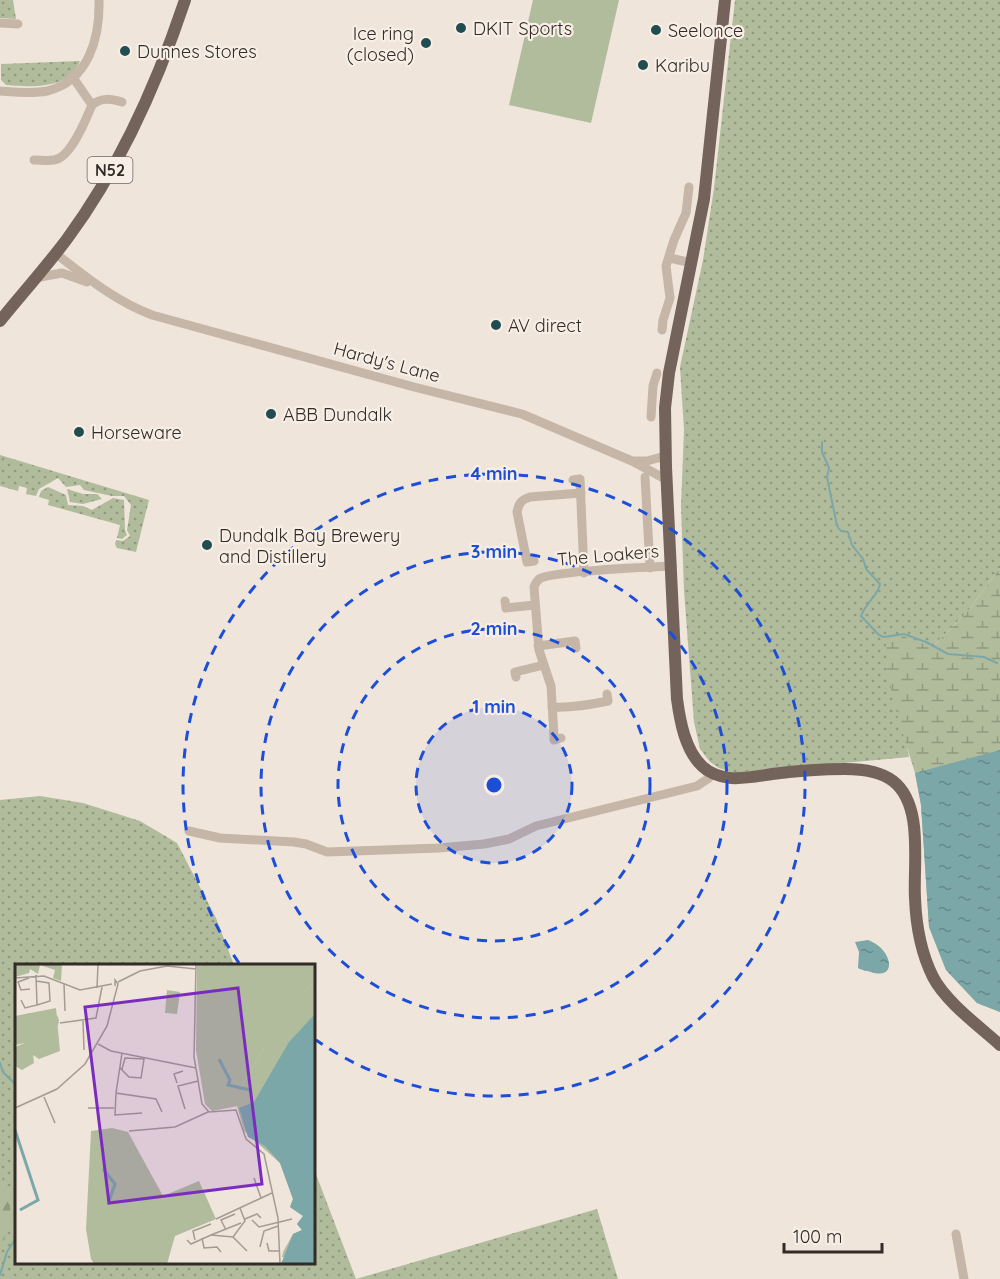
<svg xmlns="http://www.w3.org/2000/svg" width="1000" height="1279" font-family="Quicksand,sans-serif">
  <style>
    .green { fill: url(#green-dots) }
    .forest { fill: url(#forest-firs) }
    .wetland { fill: url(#wetland-marsh) }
    .pitch { fill: #b1bc9c }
    .water { fill: url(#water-ripples) }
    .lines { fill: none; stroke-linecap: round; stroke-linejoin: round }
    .stream { stroke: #7ca7a9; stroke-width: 2 }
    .minor { stroke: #c6b6a8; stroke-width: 9 }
    .major { stroke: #74635a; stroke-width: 12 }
    .ring { fill: none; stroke: #1d4ed8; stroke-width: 3; stroke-dasharray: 10 8 }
    .poi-dot { fill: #214d51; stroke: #f7efe6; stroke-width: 2 }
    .labels { text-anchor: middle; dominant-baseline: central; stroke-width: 4.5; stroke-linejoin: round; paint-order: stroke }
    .shield { fill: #f7efe6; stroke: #6e6660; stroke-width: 1.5 }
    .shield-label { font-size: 16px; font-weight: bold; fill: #332b27 }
    .poi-label { font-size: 18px; fill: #332b27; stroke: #f7efe6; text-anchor: start }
    .street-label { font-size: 18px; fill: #332b27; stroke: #f7efe6 }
    .inset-river { fill: none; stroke: #7ca7a9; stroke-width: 3 }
    .inset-road { fill: none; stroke: #a49b93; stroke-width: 1.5 }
    .view { fill: #7b2cbf; fill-opacity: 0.15; stroke: #7b2cbf; stroke-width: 3 }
    .inset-edge { fill: none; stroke: #332b27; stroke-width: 3 }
    .centre { fill: #1d4ed8; stroke: #f7efe6; stroke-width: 3 }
    .ring-label { font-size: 18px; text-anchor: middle; font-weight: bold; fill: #1d4ed8; stroke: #f7efe6; stroke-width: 4.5; stroke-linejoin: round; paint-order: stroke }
  </style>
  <defs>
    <pattern id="green-dots" width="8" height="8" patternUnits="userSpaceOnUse" patternTransform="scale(1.5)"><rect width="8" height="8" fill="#b1bc9c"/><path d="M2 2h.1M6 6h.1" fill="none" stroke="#91997f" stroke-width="1.8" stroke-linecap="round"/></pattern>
    <pattern id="forest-firs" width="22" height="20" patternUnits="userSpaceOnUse" patternTransform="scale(1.5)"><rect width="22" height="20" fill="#b1bc9c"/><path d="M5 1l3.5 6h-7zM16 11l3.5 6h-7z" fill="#91997f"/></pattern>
    <pattern id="wetland-marsh" width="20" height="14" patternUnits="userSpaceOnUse" patternTransform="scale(1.5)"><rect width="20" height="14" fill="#b1bc9c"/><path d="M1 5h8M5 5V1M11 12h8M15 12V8" fill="none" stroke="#91997f"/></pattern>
    <pattern id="water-ripples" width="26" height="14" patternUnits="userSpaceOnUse" patternTransform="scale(1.5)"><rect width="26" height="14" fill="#7ca7a9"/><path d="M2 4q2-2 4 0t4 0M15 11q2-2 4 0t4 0" fill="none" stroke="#66888a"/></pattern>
  </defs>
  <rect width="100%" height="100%" fill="#efe5db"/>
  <g class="green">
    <polygon points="0,0 13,0 16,19 0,18"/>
    <polygon points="735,0 1000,0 1000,568 967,612 933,646 887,640 909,757 735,773 719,768 710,762 700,749 694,722 684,591 681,506 684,430 680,367 703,260 714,188"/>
    <path d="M80 61C69 90 30 87 6 85L1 80V64Z"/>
    <polygon points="0,455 149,500 136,552 117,548 115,544 116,540 123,541 130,536 127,530 131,505 124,496 112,496 84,490 80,485 66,487 58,478 39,489 36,496 26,494 27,488 19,486 18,491 0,486"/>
    <polygon points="48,487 66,495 68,505 83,506 92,510 113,498 124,500 125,530 127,535 122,539 117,538 120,525 48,505 49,500 39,497 41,491"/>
    <polygon points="67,489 83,494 97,494 102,499 83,504 70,502"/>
    <polygon points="40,796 83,803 140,821 177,843 216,918 234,965 16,966 16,1262 314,1262 314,1169 356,1279 597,1209 618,1279 0,1279 0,800"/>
  </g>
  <polygon class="forest" points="0,1174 10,1192 10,1223 0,1250"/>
  <polygon class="wetland" points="1000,568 1000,1012 977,1003 946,970 929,927 921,805 915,773 895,708 887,668 886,640 895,635 905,636 910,641 933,646 967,612"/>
  <polygon class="pitch" points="533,0 619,0 591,123 509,105"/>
  <g class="water">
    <polygon points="1000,750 1000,1012 977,1003 946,970 929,927 921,805 915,773"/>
    <path d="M868 940C893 949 898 981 871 972 866 970 863 971 858 968L859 952 855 942Z"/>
  </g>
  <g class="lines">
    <g class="stream">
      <path d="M822 442V452L829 468 827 477 837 526 841 531 848 532 852 545 863 559 866 569 880 584C879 594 865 604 861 616L879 635 884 637 904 634 926 642 948 654 984 657 997 663"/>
      <polyline points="0,1063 3,1072 16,1085"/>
      <polyline points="0,1275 7,1252 16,1238"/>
    </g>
    <g class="minor">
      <polyline points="0,23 18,24"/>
      <path d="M0 91C15 92 32 94 47 91 89 81 100 37 99 0"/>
      <path d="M92 105C102 97 111 99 122 102"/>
      <path d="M34 160C41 160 48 161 54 160 71 158 86 119 92 105L72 76"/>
      <path d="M55 253C86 277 115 301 152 315L414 387 522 414 632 461H647L665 456"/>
      <polyline points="670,258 692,263"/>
      <polyline points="35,278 62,273 87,282"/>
      <polyline points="662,330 663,320 670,298 666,266 674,240 686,213 689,187"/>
      <polyline points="651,417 653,386 657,373"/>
      <polyline points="634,462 667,480"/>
      <polyline points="645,477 650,568"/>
      <polyline points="573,480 580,479 584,573"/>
      <path d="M534 561 527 562 517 512C519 503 521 500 530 497L581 493"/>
      <polyline points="505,601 506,608 535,605"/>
      <polyline points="538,646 575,641 576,648"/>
      <polyline points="516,677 515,672 544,665"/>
      <path d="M552 707C571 708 589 705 608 701L607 694"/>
      <path d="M561 738 554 740V736L551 686 539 650 534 587C535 584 536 582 539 579 551 571 651 567 672 566"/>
      <polyline points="189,831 220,838 294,842 306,844 327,852 439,848 484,844 509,839 536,826 697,786 709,778 712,773"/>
      <polyline points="956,1234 964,1279"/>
    </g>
    <g class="major">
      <path d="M725 0 704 199 669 373 665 408 666 467 677 699C680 721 685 750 702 766 710 774 721 777 731 778 745 779 759 776 772 774 796 771 821 769 845 769 861 769 880 771 893 781 924 805 913 864 915 898 916 925 921 953 933 977 946 1002 979 1026 1000 1045"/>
      <path d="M0 321C22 294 46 267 67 239 120 167 157 84 185 0"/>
    </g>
  </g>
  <circle cx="494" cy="785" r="78" fill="#1d4ed8" fill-opacity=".12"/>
  <g class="ring">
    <circle cx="494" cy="785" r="78"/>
    <circle cx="494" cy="785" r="156"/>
    <circle cx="494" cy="785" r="233"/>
    <path d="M239 963A311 311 0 1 1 316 1040"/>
  </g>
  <g class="poi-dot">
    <circle cx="461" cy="28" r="6"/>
    <circle cx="656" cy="30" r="6"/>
    <circle cx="426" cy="43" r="6"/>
    <circle cx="125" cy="51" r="6"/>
    <circle cx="643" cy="65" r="6"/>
    <circle cx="496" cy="325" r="6"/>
    <circle cx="271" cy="414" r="6"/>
    <circle cx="79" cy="432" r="6"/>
    <circle cx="207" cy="545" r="6"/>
  </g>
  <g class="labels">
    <rect class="shield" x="87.5" y="157" width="45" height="26" rx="4.5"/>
    <g class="shield-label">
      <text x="110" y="170">N52</text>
    </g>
    <g class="poi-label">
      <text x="473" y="28">DKIT Sports</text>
      <text x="668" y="30">Seelonce</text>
      <text x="414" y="33" text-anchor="end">Ice ring<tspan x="414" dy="21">(closed)</tspan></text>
      <text x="137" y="51">Dunnes Stores</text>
      <text x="655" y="65">Karibu</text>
      <text x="508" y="325">AV direct</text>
      <text x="283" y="414">ABB Dundalk</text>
      <text x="91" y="432">Horseware</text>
      <text x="219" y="535">Dundalk Bay Brewery<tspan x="219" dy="21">and Distillery</tspan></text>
    </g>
    <g class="street-label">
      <text transform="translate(387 362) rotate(15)">Hardy's Lane</text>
      <text transform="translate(608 555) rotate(-5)">The Loakers</text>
    </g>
  </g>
  <g transform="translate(15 964)">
    <rect width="300" height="300" fill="#efe5db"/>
    <path d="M0 0H47L46 17 38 14 40 6 25 1 23 10 15 5 14 9 0 13ZM182 0H300V18L272 44 229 118 225 124H218L223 142 197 147 190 140 181 86ZM41 44 45 87 24 95 18 91 19 99 7 106 0 102V83L10 79 0 81V52ZM97 164 113 168 148 232 184 217 201 255 160 272 152 300H79L76 295 71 265 76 167Z" fill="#b1bc9c"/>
    <path d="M85 216 94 225 91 242 96 245V260L92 266V254L82 253 80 247 90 227Z" fill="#b1bc9c"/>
    <path d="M300 18V300L266 298 272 293H267L268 288 278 270 287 266 282 260 288 252 275 243 278 235 265 199 229 167 217 124H225L229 118 272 43Z" fill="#b1bc9c"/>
    <path d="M152 26 165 28 162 50 150 49ZM7 58a9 9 0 1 1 18 0a9 9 0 1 1-18 0ZM28 57a8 8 0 1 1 16 0a8 8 0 1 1-16 0ZM38 72 44 84 23 94 17 82Z" fill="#b1bc9c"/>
    <path d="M300 50V300H266L278 270 287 266 282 260 288 252 275 243 278 235 265 199 250 182 233 173 224 144 239 138 274 78Z" fill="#7ca7a9"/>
    <path class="inset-river" d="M204 95 215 116 213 121 235 126M0 166 23 236 5 246M88 205 100 220 93 240"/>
    <path class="inset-road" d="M181 0 179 93 187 140 194 148 221 146 231 175 249 190 263 254 265 300M0 14 29 12 65 26 97 20M14 14 3 18 6 26 15 25M21 17 34 19 35 37 22 41M103 18 125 7 152 2 181 5M49 20 50 47M82 24 83 0M6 36 10 44 22 41 21 11M68 57 69 86M45 59 81 54 87 23M83 80 96 87 181 104M107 89 101 129 141 135 147 148M105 104 114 113 126 114 129 95 110 94 107 105M162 119 159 110 168 107M101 129 100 151 127 149M29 133 40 159M0 144 42 125 70 100 92 62 103 20 100 16V22M73 144H99M170 145 163 122 183 117M114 167 160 163 193 148M239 214 246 234M225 244 230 257 218 273 196 271 226 259M201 255 257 229M230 255 242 250 246 254M237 256 244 263 277 255M211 266 206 256 220 250M218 273 232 287M187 274 189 284 202 283 206 288M172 276 176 280 196 271M180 276 178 267 196 260M252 279 254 287H264M245 283 249 267 263 262"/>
    <path class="view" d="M223 24 247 220 94 239 70 43Z"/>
    <rect width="300" height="300" class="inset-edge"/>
  </g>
  <circle cx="494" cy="785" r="9" class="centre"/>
  <g class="ring-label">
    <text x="494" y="480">4 min</text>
    <text x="494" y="558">3 min</text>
    <text x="494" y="635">2 min</text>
    <text x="494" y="713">1 min</text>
  </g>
  <path d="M784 1243v9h98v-9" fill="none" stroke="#332b27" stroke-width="3"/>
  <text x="793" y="1243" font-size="18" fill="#332b27" stroke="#f7efe6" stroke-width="4.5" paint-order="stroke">100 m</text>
</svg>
